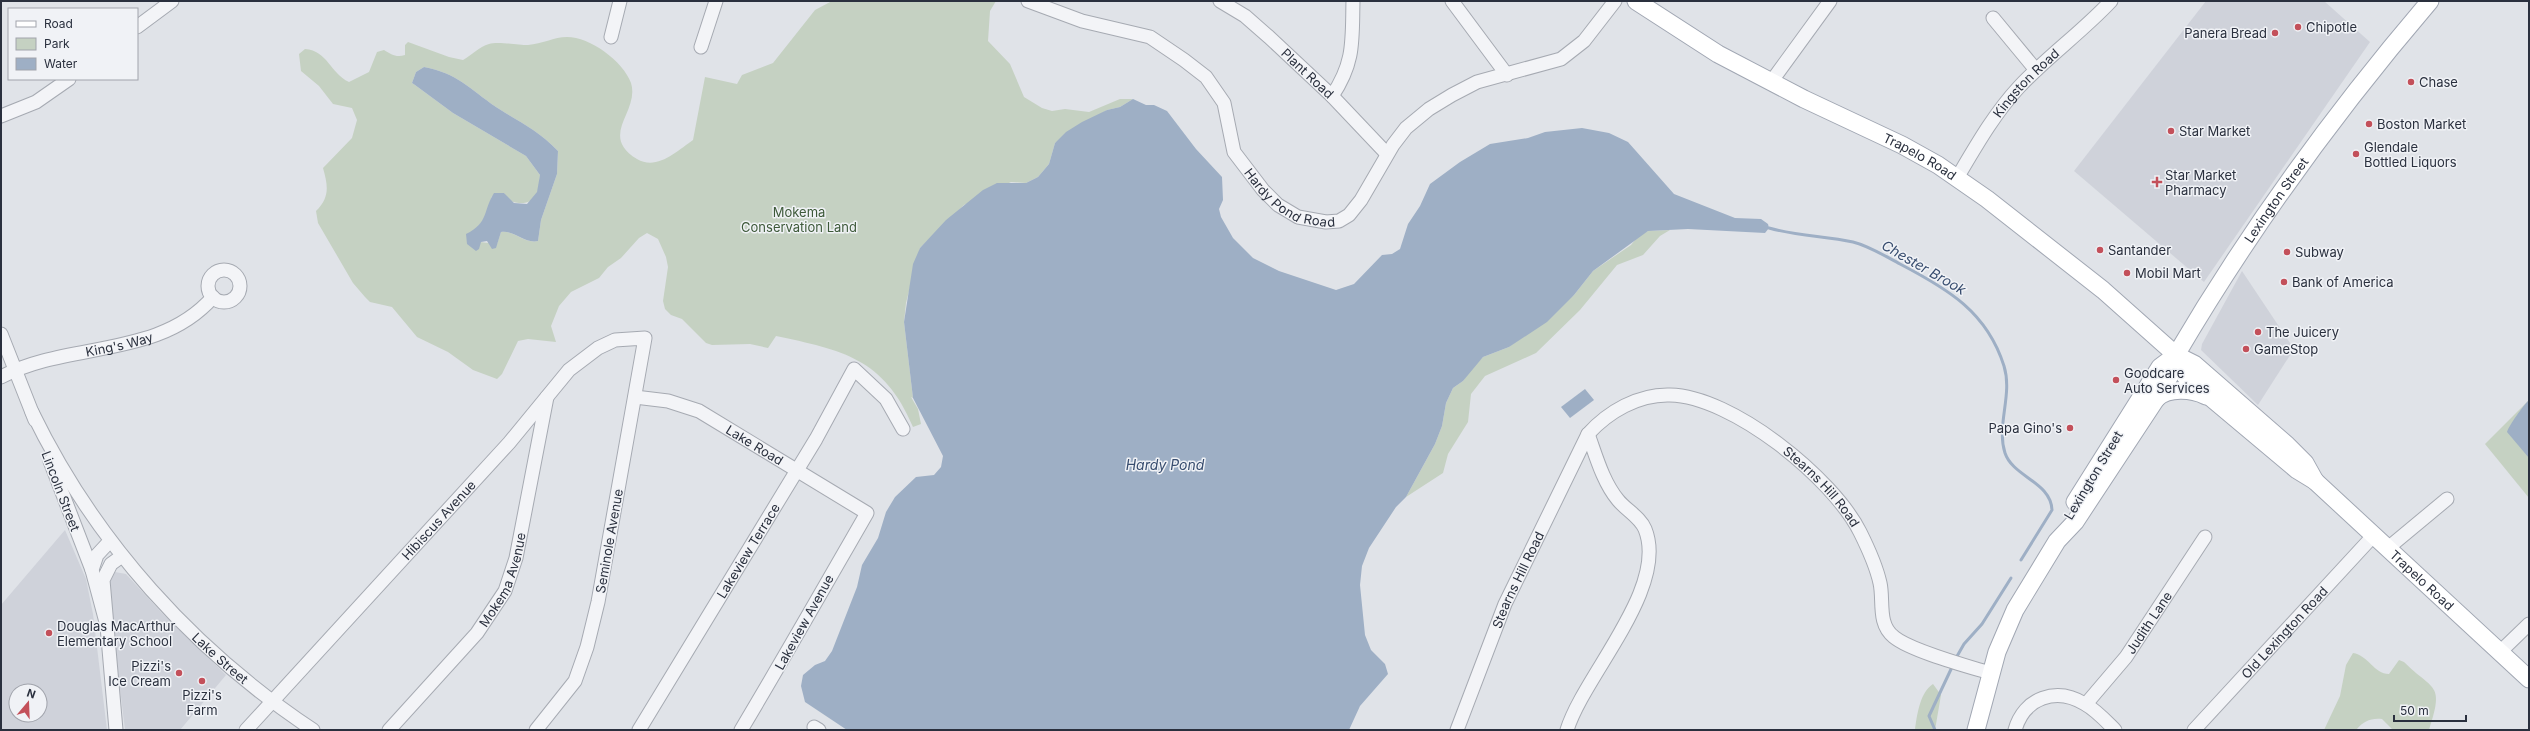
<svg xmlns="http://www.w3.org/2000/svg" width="2530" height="731" font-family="Inter,sans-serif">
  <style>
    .built { fill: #cfd2da; fill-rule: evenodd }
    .green { fill: #c5d1c2; fill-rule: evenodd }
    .water { fill: #9eafc5 }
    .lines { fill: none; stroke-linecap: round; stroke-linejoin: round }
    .stream { stroke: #9eafc5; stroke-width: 3 }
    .minor-casing { stroke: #a6aab2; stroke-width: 15 }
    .major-casing { stroke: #a1a7b3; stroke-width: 19 }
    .minor { stroke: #f3f4f7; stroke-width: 13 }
    .major { stroke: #fff; stroke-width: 17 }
    .poi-dot { fill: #c3505a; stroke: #f0f2f6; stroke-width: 1.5 }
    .labels { text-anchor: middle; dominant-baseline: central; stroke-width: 3; stroke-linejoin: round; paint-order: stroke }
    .poi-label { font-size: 13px; fill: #2a303e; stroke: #f0f2f6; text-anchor: start }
    .street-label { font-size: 13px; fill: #2a303e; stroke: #f0f2f6 }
    .park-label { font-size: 13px; fill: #3d5939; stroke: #f0f2f6 }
    .water-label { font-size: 14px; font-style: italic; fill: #384d6f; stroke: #f0f2f6 }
  </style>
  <rect width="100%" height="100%" fill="#e0e3e8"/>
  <g class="built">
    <polygon points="2206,1 2324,1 2370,42 2204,282 2074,171"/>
    <polygon points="2242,271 2294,349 2258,405 2201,350 2202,344"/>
    <path d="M65 530 86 579 93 614 107 730H1V605ZM16 691H40V715H16Z"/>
    <polygon points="115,572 126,574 161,612 226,675 180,730 125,730 107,580"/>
  </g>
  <g class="green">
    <path d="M832 1H996L990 11 988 41 1010 64 1024 97 1042 108 1052 111 1065 109 1089 112 1120 99H1133L1120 107 1107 110 1055 143 1049 164 1038 177 1026 183 1011 182 964 205 920 248 906 303 904 322 913 398 911 397 918 409 921 424 913 427C884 358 842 350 776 336L768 348 750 344 712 345 706 343 682 319 671 315 665 309 663 301 668 267 666 257 658 239 647 233 639 238 621 258 608 267 599 278 571 292 559 306 551 326 556 342 528 339 518 341 502 374 497 379 473 370 448 352 417 337 392 307 370 302 365 297 353 283 318 223 316 211C330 197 328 186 323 168L352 138 357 120 352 108 333 104 319 86 301 71 299 54 305 49C328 51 330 73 349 82L369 72 377 52 384 50C391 54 396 58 405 55V45L408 42 449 57 463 60C472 55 479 47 489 44 497 41 518 45 528 45 542 44 554 37 567 37 590 37 623 61 631 83 640 112 598 135 637 159 657 171 677 151 693 140L705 77 737 84 742 75 773 63 815 10ZM424 67C457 73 470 89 496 107 519 122 538 130 558 151L557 174 541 220 538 241C523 244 515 230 501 232L497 244 480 242 475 230 485 218 492 196 504 193C507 199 511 203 519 203 537 204 539 191 540 175L526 156 453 113 415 85 412 83 416 72Z"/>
    <polygon points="1670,230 1660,236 1643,255 1617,265 1580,310 1536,353 1485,376 1471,394 1468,422 1448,454 1443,473 1406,497 1435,444 1442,426 1446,403 1453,388 1463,381 1472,368 1483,357 1509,347 1574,295 1593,271 1631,245 1639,235 1648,231"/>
    <polygon points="2529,400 2529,498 2485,444"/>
    <path d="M2353 653C2368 655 2374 674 2389 674L2399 660 2404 662C2433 691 2445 682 2429 730H2393L2382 719C2370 718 2364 721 2356 730H2324L2340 696 2346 665Z"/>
    <path d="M1933 684 1941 695 1935 730H1915C1917 715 1920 692 1933 684Z"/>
  </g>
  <g class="water">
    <path d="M424 67C457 73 470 89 496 107 519 122 538 130 558 151L557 174 541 220 538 241C524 244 515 230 501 232L496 248 492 249 487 241 481 242 479 249 476 251 467 244 466 234C489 223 483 210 494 193H504L514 203 527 204 537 192 540 175 526 156 453 113 415 85 412 83 416 72Z"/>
    <polygon points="1133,99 1146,105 1154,105 1167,111 1196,149 1222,177 1223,200 1219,209 1221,217 1233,238 1253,258 1279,271 1336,290 1354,284 1382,255 1392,254 1400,249 1408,224 1420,206 1430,184 1460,162 1490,144 1528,138 1545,132 1582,128 1609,133 1628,142 1674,194 1735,218 1761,219 1768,224 1769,228 1765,233 1688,229 1648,231 1593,271 1574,295 1547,322 1509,347 1483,357 1463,381 1453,388 1446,403 1442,426 1435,444 1406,497 1396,507 1369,548 1362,566 1360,585 1365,635 1371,650 1385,664 1388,674 1360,706 1349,730 847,730 805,702 801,686 803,675 815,665 825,661 832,651 857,587 862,565 878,538 886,512 895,497 916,477 934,475 941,467 943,456 913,398 904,322 913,264 920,248 946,220 983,190 997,183 1026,183 1038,177 1049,164 1055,143 1066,132 1082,122 1107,110 1120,107"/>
    <polygon points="1585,389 1594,400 1570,418 1561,407"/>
    <path d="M2529 400V458L2507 432C2509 425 2523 406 2529 400Z"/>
  </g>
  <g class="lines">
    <g class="stream">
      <path d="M1769 228C1797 236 1825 236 1853 242 1869 246 1885 256 1900 264 1948 289 1987 312 2004 366 2013 395 1996 425 2005 453 2013 477 2051 482 2052 510L2021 560"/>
      <polyline points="1956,658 1964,644 1982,624 2011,578"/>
      <polyline points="1935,730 1929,716 1953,665"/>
    </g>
    <g class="minor-casing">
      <g id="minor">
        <path id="s1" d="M1028 1 1082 21 1150 37 1184 60 1206 77 1224 103 1234 152 1263 190 1278 205 1298 217 1326 222 1339 221 1349 215 1361 200 1393 145 1406 128 1429 109 1452 95 1477 82 1561 59 1584 41 1615 1"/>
        <path id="s2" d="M1220 1 1245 16 1269 37 1332 96 1387 154"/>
        <polyline points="1452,1 1507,75"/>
        <polyline points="1993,18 2036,70"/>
        <polyline points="137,27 172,1"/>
        <polyline points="611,37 620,1"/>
        <polyline points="701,47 716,1"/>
        <polyline points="1771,82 1830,1"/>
        <path d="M1332 96C1355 62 1352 40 1353 1"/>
        <polyline points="1,116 36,102 69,79"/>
        <path id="s3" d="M1957 178C1976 146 1994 114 2019 87 2048 56 2082 32 2111 1"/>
        <circle cx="224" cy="286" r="16"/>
        <polyline points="1,334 35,420"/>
        <path id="s4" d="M1 377C68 341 159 359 213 297"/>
        <path id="s5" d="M635 397 668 401 699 411 867 513C825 586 784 658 741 730"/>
        <path id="s6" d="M32 412C95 542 193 650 313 730"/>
        <polyline points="50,461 92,570 106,622"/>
        <polyline points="2388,548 2447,499"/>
        <polyline points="92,570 97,555 110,541"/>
        <polyline points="2500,652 2529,624"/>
        <path id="s7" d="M2086 704 2126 657 2205 537"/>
        <polyline points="814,727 819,730"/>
        <polyline points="116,730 103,580 111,564 122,556"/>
        <path id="s8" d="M246 730 509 443 569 370 598 348 615 340 645 338 598 602 587 647 575 681 536 730"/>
        <path id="s9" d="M389 730 477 633 505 591 516 558 547 397"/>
        <path id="s10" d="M639 730 816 439 854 369 886 399 903 429"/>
        <path id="s11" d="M1457 730 1505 604 1588 434C1608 412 1638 394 1670 395 1732 396 1833 478 1860 532 1868 548 1876 565 1880 583 1884 600 1877 624 1894 637 1911 651 1967 666 1990 673"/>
        <path d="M1567 730C1584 675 1669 588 1645 529 1640 517 1626 510 1618 500 1603 482 1596 456 1588 434"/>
        <path d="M2015 730C2024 698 2056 686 2085 704 2096 710 2106 721 2115 730"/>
        <path id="s12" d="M2194 730 2374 535"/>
      </g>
    </g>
    <g class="major-casing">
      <g id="major">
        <path id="s13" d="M1636 1 1718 54 1804 99 1902 145 1938 165 1987 199 2103 290 2176 355 2194 364 2287 445 2305 463 2315 481"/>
        <path id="s14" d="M2176 355 2185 376 2297 470 2315 481 2529 679"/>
        <path d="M2156 399C2168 387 2192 389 2206 396"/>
        <polyline points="2075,502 2160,367 2176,355"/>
        <path id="s15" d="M1976 730 1997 652 2015 610 2057 541 2075 522 2156 399 2171 374 2176 355C2250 229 2335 112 2430 1"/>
      </g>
    </g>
    <use href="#minor" class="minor"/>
    <use href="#major" class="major"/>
  </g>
  <g class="poi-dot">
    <circle cx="2298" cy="27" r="4"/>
    <circle cx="2275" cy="33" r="4"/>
    <circle cx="2411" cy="82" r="4"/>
    <circle cx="2369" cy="124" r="4"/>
    <circle cx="2171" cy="131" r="4"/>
    <circle cx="2356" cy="154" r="4"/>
    <path d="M2155 176h4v4h4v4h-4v4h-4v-4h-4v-4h4z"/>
    <circle cx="2100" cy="250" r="4"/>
    <circle cx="2287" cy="252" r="4"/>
    <circle cx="2127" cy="273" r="4"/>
    <circle cx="2284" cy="282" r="4"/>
    <circle cx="2258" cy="332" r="4"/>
    <circle cx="2246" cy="349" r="4"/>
    <circle cx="2116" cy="380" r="4"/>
    <circle cx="2070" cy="428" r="4"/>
    <circle cx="49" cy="633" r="4"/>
    <circle cx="179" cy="673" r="4"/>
    <circle cx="202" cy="681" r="4"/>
  </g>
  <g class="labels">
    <g class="poi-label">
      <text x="2306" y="27">Chipotle</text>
      <text x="2267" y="33" text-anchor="end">Panera Bread</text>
      <text x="2419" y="82">Chase</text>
      <text x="2377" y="124">Boston Market</text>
      <text x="2179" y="131">Star Market</text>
      <text x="2364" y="147">Glendale<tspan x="2364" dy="15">Bottled Liquors</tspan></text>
      <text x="2165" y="175">Star Market<tspan x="2165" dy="15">Pharmacy</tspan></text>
      <text x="2108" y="250">Santander</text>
      <text x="2295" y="252">Subway</text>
      <text x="2135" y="273">Mobil Mart</text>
      <text x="2292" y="282">Bank of America</text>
      <text x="2266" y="332">The Juicery</text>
      <text x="2254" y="349">GameStop</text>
      <text x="2124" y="373">Goodcare<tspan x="2124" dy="15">Auto Services</tspan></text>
      <text x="2062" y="428" text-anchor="end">Papa Gino's</text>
      <text x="57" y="626">Douglas MacArthur<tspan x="57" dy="15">Elementary School</tspan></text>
      <text x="171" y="666" text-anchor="end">Pizzi's<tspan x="171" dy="15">Ice Cream</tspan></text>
      <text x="202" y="695" text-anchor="middle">Pizzi's<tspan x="202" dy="15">Farm</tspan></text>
    </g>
    <g class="street-label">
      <text stroke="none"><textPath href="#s2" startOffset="114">Plant Road</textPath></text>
      <text stroke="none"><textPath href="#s3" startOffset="118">Kingston Road</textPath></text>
      <text stroke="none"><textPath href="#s13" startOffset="324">Trapelo Road</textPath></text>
      <text stroke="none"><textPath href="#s1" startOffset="354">Hardy Pond Road</textPath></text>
      <text stroke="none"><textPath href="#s15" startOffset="614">Lexington Street</textPath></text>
      <text stroke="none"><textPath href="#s4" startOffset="123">King's Way</textPath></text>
      <text stroke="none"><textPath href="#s5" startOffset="131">Lake Road</textPath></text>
      <text transform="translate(2093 475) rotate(-59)">Lexington Street</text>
      <text stroke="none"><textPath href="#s11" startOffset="599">Stearns Hill Road</textPath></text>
      <text transform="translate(61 491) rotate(69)">Lincoln Street</text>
      <text stroke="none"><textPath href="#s8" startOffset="285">Hibiscus Avenue</textPath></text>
      <text transform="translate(609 541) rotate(-80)">Seminole Avenue</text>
      <text stroke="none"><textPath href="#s10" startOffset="210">Lakeview Terrace</textPath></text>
      <text stroke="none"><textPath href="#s9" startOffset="191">Mokema Avenue</textPath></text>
      <text stroke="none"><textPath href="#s11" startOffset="162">Stearns Hill Road</textPath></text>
      <text stroke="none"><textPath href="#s14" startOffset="336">Trapelo Road</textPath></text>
      <text transform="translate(804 622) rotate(-61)">Lakeview Avenue</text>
      <text stroke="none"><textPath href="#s7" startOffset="103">Judith Lane</textPath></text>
      <text stroke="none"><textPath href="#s12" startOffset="133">Old Lexington Road</textPath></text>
      <text stroke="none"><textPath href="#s6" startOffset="312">Lake Street</textPath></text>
    </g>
    <g class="park-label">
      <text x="799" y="212">Mokema<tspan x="799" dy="15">Conservation Land</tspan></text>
    </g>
    <g class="water-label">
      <text transform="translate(1924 267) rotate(30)">Chester Brook</text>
      <text x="1165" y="464">Hardy Pond</text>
    </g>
  </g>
  <rect width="2530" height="731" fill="none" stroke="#2a303e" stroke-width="4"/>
  <rect x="8" y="8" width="130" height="72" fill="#f0f2f6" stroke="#a1a4ac"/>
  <rect x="16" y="21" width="20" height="6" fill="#ffffff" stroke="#a1a4ac"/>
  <text x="44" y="28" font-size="12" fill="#2a303e">Road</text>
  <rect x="16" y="38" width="20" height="12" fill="#c5d1c2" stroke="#a1a4ac"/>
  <text x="44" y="48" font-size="12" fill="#2a303e">Park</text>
  <rect x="16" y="58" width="20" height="12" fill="#9eafc5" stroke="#a1a4ac"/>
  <text x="44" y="68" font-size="12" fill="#2a303e">Water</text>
  <g transform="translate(28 703) rotate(19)"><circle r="19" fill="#f0f2f6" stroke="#a1a4ac"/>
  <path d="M0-3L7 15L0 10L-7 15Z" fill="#c3505a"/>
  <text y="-6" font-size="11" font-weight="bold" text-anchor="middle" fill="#2a303e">N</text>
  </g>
  <path d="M2394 715v6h72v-6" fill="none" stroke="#2a303e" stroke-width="2"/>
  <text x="2400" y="715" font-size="12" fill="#2a303e" stroke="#f0f2f6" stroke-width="3" paint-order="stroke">50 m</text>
</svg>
